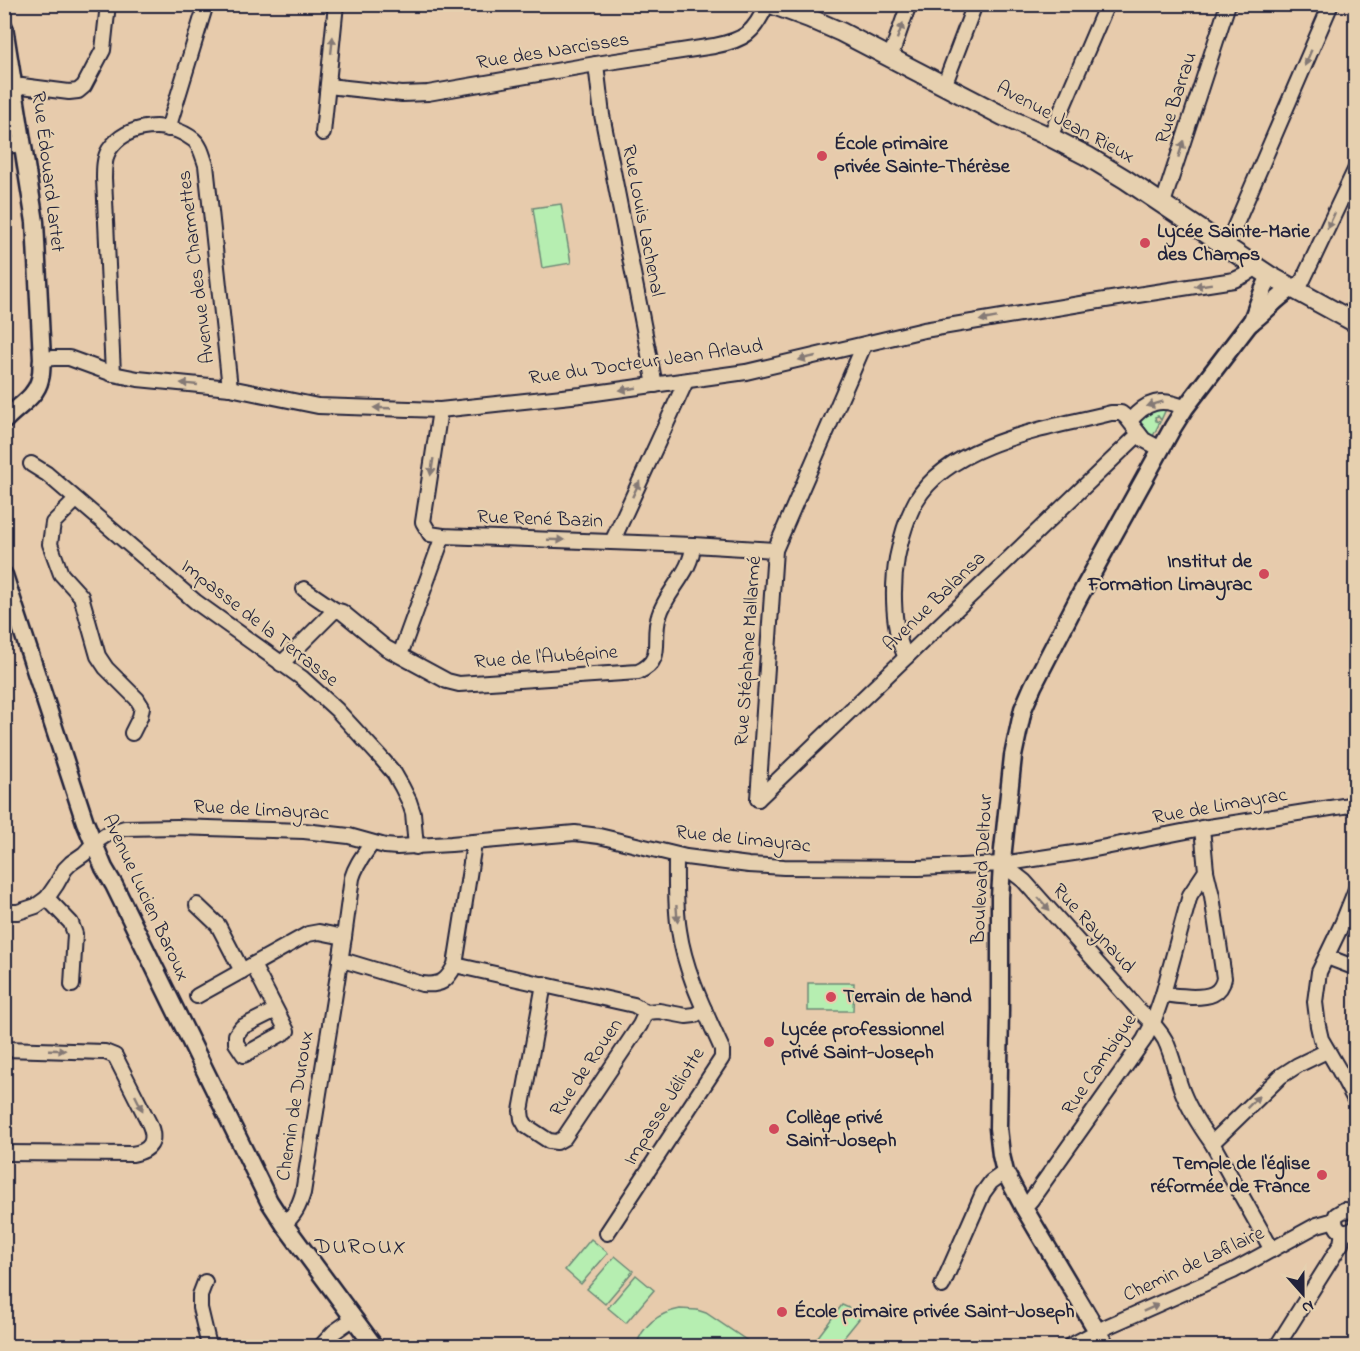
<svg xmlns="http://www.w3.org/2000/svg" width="1360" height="1351" font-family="'Indie Flower',sans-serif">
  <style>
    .green { fill: #b6eeb1; stroke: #6c8876; stroke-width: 1.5 }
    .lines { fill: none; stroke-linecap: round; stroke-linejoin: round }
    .minor-casing { stroke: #22223b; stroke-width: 18 }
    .tertiary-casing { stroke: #22223b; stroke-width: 21 }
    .secondary-casing { stroke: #22223b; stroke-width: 22 }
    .minor { stroke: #e6d0af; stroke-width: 14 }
    .tertiary { stroke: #e6d0af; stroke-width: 16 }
    .secondary { stroke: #e6d0af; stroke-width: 18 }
    .oneway { fill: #847975 }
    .poi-dot { fill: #d1495b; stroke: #e6d0af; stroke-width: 2 }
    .labels { text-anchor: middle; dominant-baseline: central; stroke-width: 4.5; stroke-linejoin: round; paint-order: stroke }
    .street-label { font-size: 20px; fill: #22223b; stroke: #e6d0af }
    .poi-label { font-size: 20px; font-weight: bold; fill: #22223b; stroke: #e6d0af; text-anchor: start }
    .quarter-label { font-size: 22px; letter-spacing: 1.5px; fill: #22223b; stroke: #e6d0af }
  </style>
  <rect width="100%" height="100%" fill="#e7cbac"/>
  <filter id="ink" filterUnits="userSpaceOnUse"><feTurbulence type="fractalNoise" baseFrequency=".0167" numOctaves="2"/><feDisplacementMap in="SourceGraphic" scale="12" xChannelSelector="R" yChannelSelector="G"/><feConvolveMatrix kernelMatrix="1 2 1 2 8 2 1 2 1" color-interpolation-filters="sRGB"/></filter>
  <g filter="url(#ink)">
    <g class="green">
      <polygon points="561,204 571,263 542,268 533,208"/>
      <path d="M1167 407 1161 420 1158 416 1155 417 1156 421 1160 422 1153 436 1152 437C1148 434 1142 431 1140 427 1132 414 1160 408 1167 407Z"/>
      <polygon points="808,983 854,983 853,1011 808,1011"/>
      <polygon points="591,1239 608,1253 581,1284 565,1270"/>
      <polygon points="615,1256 633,1271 605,1304 587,1289"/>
      <polygon points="636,1275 654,1290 626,1323 608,1308"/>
      <polygon points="842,1305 863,1314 837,1346 811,1346"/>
      <path d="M680 1309 697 1310 706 1313 755 1346H636C643 1325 658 1313 680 1309Z"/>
    </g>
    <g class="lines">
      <g class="minor-casing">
        <g id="minor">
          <polyline points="890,58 909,4"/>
          <polyline points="596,64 602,115 655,385"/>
          <path d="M328 86 402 94 428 93 596 64 714 46C745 40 754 33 767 4"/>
          <polyline points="944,86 975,4"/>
          <polyline points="14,87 22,86 69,92 78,91 84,86 103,50 108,4"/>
          <polyline points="168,129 206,4"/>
          <polyline points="323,133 336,4"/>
          <polyline points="1050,137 1107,4"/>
          <polyline points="4,146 23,144"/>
          <polyline points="1162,204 1165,197 1228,4"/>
          <polyline points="1225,246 1230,238 1331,4"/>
          <polyline points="1291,289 1302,282 1356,168"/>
          <polyline points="1348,320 1356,305"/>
          <polyline points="42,359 54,358 69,358 113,374 138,379 230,388 318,406 440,410 581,395 746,372 924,330 1086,303 1234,280 1245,275 1257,267"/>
          <path d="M113 374 104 178C104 169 104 158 109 150 127 123 169 120 194 140 201 146 203 157 206 165L230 388"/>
          <polyline points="440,410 423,522 430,534 443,536 693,545 775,550"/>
          <path d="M1130 421C1146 401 1162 397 1185 408"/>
          <polyline points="31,464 47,474 196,602 302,678 337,710 381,758 394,773 402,787 409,801 413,813 416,847"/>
          <polyline points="76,500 53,523 50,544 61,574 81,596 98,656 106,668 137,699 142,707 140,717 132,733"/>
          <polyline points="612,542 686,381"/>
          <path d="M304 589 335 610 342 612 386 648 447 681 459 684 638 672C666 660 651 639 659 616 666 591 692 572 693 545"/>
          <polyline points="400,655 443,536"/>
          <path d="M906 657C892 631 892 586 897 558 901 538 906 519 916 501 950 442 1050 428 1111 413H1121L1126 417 1144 440 1161 449"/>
          <polyline points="281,664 335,610"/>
          <polyline points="758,799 1139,434"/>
          <polyline points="758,799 775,550 864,345"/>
          <path d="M1002 864 1024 881 1137 1008C1147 1018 1158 1027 1165 1040 1172 1054 1175 1070 1180 1085 1187 1106 1199 1125 1212 1143L1272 1250"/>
          <polyline points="1356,889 1342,924 1319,972 1315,1002 1318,1026 1321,1039 1339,1070 1356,1102"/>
          <polyline points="47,898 71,923 75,934 72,985"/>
          <polyline points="197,905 218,925 242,971"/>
          <polyline points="4,912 18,912 36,906 47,898 56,885 65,869 71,863 84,854 94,843 109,833 125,828 177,827 304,831 349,836 385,846 397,847 451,844 575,833 599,836 686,857 749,865 784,867 919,868 1002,864 1080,852 1202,828 1356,804"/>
          <polyline points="1327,957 1356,968"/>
          <path d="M340 961 349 962 422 984C441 986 447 981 455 965L473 850V842"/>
          <polyline points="253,965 287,1031 244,1055 236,1043 236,1035 242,1027 276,1010"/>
          <polyline points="455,965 634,1005 646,1012 659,1011 686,1016 695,1015 704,1009"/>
          <polyline points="544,984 521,1111 522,1119 526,1126 549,1141 557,1142 564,1138 640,1025 646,1012"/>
          <path d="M1163 994C1173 996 1182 996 1193 997 1208 997 1221 995 1224 978L1212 896 1206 871"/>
          <polyline points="197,996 308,934 319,932 344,937"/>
          <path d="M4 1049 105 1052 115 1056 149 1123C157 1141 151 1151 132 1154L4 1153"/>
          <polyline points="1212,1143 1281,1076 1298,1065 1327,1051"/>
          <polyline points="1024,1208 1031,1200 1144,1040 1153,1023 1163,994 1190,895 1206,871 1202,828"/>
          <path d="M1356 1215 1352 1211 1344 1210 1336 1215C1332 1230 1345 1238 1356 1227"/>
          <path d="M284 1224C295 1215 299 1206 303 1193L344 937 352 878C356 864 364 855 372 843"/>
          <path d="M607 1233 722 1058V1049C705 1011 685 972 679 930 675 906 676 880 676 855"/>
          <polyline points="205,1282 200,1295 200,1308 209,1346"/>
          <polyline points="942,1286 983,1193 991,1182 1005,1172"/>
          <polyline points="321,1346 334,1332 354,1318"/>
          <polyline points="1070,1346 1106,1327 1233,1271 1317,1225 1335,1220"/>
          <polyline points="1277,1346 1341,1244 1343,1232"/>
        </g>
      </g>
      <g class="tertiary-casing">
        <g id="tertiary">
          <path d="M4 27 35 222 42 359C41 366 42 373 40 379 36 398 16 407 4 421"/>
          <polyline points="1251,323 1263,291 1270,276"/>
          <polyline points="4,575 85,822 104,868 114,885 269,1201 284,1224 374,1346"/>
          <path d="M1106 1346 1024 1208 1005 1172 1001 1155 998 1128 1000 1009V897L1003 850 1013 756 1023 709 1033 686 1078 599 1173 427 1185 408 1250 323C1265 313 1276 298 1291 289"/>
        </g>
      </g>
      <g class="secondary-casing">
        <polyline id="secondary" points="771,4 809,18 841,32 1003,116 1050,137 1087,156 1125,179 1270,276 1356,323"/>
      </g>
      <use href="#minor" class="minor"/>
      <use href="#tertiary" class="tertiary"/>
      <use href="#secondary" class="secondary"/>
    </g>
    <defs><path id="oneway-solid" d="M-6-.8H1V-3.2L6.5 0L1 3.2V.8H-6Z" transform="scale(1.5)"/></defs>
    <g class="oneway">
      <use href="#oneway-solid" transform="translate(900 31) rotate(-70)"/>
      <use href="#oneway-solid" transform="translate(332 45) rotate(-84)"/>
      <use href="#oneway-solid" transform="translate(1308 58) rotate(113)"/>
      <use href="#oneway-solid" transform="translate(1181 149) rotate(-72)"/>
      <use href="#oneway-solid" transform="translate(1331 221) rotate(115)"/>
      <use href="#oneway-solid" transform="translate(1203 285) rotate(171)"/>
      <use href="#oneway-solid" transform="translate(988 319) rotate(170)"/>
      <use href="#oneway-solid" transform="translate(807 358) rotate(167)"/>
      <use href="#oneway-solid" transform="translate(189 384) rotate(-174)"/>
      <use href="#oneway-solid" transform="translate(628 389) rotate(172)"/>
      <use href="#oneway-solid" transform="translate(1155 404) rotate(163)"/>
      <use href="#oneway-solid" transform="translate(382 408) rotate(-178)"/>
      <use href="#oneway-solid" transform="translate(432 467) rotate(99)"/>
      <use href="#oneway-solid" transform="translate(636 489) rotate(-65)"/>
      <use href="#oneway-solid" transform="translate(556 540) rotate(2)"/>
      <use href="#oneway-solid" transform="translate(1044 904) rotate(48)"/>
      <use href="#oneway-solid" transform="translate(677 914) rotate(86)"/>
      <use href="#oneway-solid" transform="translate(57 1050) rotate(2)"/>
      <use href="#oneway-solid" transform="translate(1253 1102) rotate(-45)"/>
      <use href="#oneway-solid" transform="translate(139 1103) rotate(64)"/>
      <use href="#oneway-solid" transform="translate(1151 1308) rotate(-24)"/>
    </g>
  </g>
  <g class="poi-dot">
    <circle cx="822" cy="156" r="6"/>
    <circle cx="1145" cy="243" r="6"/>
    <circle cx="1264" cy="574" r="6"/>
    <circle cx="831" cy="997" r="6"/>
    <circle cx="769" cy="1042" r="6"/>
    <circle cx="774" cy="1129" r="6"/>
    <circle cx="1322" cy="1175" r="6"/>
    <circle cx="782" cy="1312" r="6"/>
  </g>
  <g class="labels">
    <g class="street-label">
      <text transform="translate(553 52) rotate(-9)">Rue des Narcisses</text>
      <text transform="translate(1177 98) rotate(-72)">Rue Barrau</text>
      <text transform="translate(1065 123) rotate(28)">Avenue Jean Rieux</text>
      <text transform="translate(47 172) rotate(83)">Rue Édouard Lartet</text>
      <text transform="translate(642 221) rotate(79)">Rue Louis Lachenal</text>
      <text transform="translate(197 267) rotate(-97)">Avenue des Charmettes</text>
      <text transform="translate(646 363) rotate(-8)">Rue du Docteur Jean Arlaud</text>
      <text transform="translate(540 520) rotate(2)">Rue René Bazin</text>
      <text transform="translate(935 602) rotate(-44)">Avenue Balansa</text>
      <text transform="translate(259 624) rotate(38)">Impasse de la Terrasse</text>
      <text transform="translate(749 651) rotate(-86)">Rue Stéphane Mallarmé</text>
      <text transform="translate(546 658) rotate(-4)">Rue de l'Aubépine</text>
      <text transform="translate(1220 807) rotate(-10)">Rue de Limayrac</text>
      <text transform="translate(261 811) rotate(3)">Rue de Limayrac</text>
      <text transform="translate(743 840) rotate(6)">Rue de Limayrac</text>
      <text transform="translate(983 869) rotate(-87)">Boulevard Deltour</text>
      <text transform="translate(145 898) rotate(65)">Avenue Lucien Baroux</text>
      <text transform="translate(1093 929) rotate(48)">Rue Raynaud</text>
      <text transform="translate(1100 1065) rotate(-56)">Rue Cambigue</text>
      <text transform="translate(587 1068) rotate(-56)">Rue de Rouen</text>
      <text transform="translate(296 1106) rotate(-81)">Chemin de Duroux</text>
      <text transform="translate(665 1107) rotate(-58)">Impasse Jéliotte</text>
      <text transform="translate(1194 1265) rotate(-25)">Chemin de Lafilaire</text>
    </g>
    <g class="poi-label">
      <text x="834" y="144">École primaire<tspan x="834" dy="23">privée Sainte-Thérèse</tspan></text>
      <text x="1157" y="232">Lycée Sainte-Marie<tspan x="1157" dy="23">des Champs</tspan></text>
      <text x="1252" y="562" text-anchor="end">Institut de<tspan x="1252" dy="23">Formation Limayrac</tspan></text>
      <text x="843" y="997">Terrain de hand</text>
      <text x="781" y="1030">Lycée professionnel<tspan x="781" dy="23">privé Saint-Joseph</tspan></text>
      <text x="786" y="1118">Collège privé<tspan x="786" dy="23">Saint-Joseph</tspan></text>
      <text x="1310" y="1164" text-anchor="end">Temple de l'église<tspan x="1310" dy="23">réformée de France</tspan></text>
      <text x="794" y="1312">École primaire privée Saint-Joseph</text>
    </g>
    <g class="quarter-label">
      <text x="361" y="1248">DUROUX</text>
    </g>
  </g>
  <rect width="1360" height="1351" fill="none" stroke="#e6d0af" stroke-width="24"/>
  <rect x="12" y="12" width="1336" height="1327" fill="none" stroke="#22223b" stroke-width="2" filter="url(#ink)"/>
  <g transform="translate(1303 1294) rotate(159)" stroke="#e6d0af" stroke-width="4.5" paint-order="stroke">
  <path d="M0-4.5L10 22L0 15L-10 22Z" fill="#22223b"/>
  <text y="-9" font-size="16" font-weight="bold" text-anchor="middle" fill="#22223b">N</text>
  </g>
</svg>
